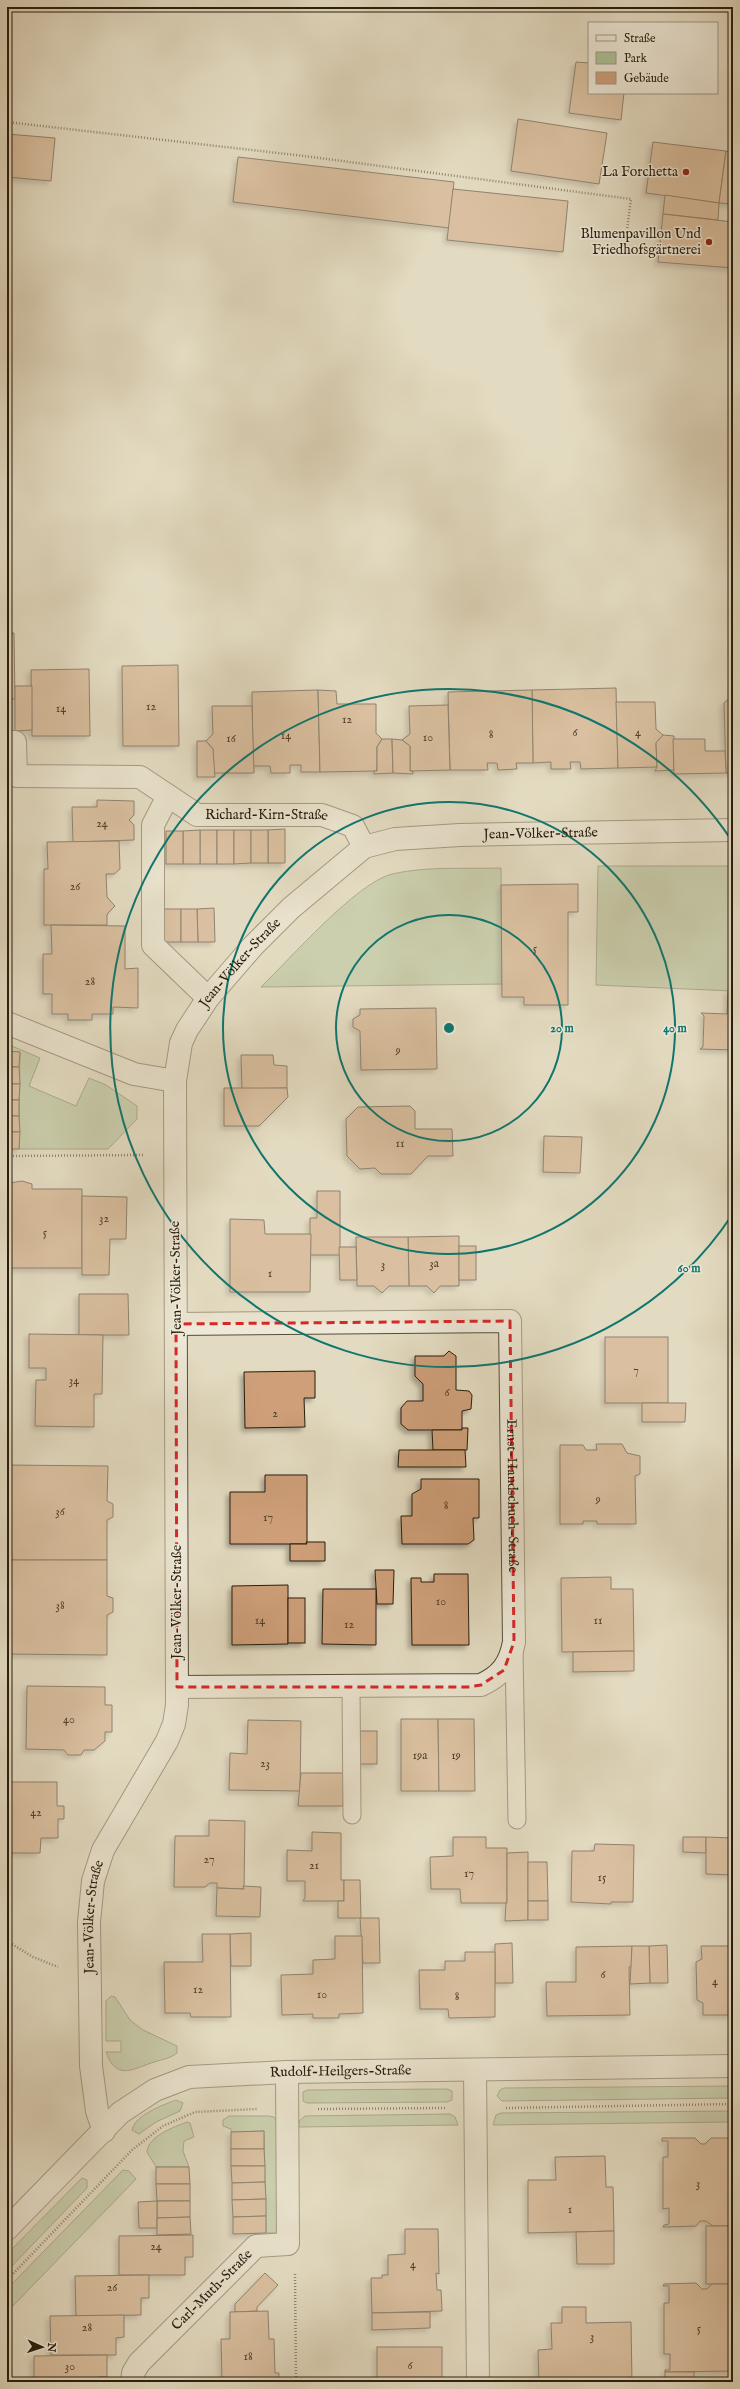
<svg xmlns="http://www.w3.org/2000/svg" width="740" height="2389" font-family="'IM FELL English',serif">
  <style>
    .green { fill: #adc198; stroke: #6a6f53 }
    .building { fill: #ce9f79; stroke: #281d0e; filter: url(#shadow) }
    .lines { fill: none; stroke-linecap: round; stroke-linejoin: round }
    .lane-casing { stroke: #574c3b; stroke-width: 19 }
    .street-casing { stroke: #574c3b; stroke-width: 24 }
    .path { stroke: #281d0e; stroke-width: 2.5; stroke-dasharray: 1 2; stroke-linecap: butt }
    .lane { stroke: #ede8d7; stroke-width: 17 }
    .street { stroke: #ede8d7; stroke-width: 22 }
    .marked { fill: none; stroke: #d62828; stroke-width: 3; stroke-dasharray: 8 5; stroke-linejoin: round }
    .ring { fill: none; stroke: #0f766e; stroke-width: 2 }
    .poi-dot { fill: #8f2418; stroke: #ede8d7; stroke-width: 1.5 }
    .labels { text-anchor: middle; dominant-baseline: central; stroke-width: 3; stroke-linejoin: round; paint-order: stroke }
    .number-label { font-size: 12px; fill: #523e29 }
    .poi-label { font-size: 14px; fill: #281d0e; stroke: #ede8d7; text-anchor: end }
    .street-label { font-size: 14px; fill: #281d0e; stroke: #ede8d7 }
    .centre { fill: #0f766e; stroke: #ede8d7; stroke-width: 2 }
    .ring-label { font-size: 12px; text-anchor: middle; font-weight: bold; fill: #0f766e; stroke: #ede8d7; stroke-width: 3; stroke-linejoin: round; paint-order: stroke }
  </style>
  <defs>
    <filter id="shadow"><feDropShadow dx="-3.5" dy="3.5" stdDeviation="2" flood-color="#0004"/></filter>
  </defs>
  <rect width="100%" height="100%" fill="#e3dbc1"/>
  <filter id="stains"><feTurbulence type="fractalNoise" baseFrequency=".005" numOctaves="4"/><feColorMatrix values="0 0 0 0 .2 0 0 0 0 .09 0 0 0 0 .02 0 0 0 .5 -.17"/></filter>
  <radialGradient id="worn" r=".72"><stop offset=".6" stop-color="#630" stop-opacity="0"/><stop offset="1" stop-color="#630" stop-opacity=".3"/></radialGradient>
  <g class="green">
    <polygon points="598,866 733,866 732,991 596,985"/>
    <path d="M501 868 502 984 261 987C290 959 356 883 392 874 427 866 465 869 501 868Z"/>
    <polygon points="7,1044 40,1058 29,1086 76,1106 89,1078 106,1085 137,1106 137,1119 108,1149 19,1149 20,1052 7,1051"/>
    <path d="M111 1996 115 1997 130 2020 143 2030 177 2046V2053C170 2059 159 2060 151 2063 131 2070 116 2080 106 2052H121V2041H106V2001Z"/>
    <polygon points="733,2086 733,2098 502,2101 497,2096 500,2090 504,2088"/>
    <polygon points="447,2089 452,2091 452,2100 447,2102 307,2103 303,2101 303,2092 307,2090"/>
    <path d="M176 2100 183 2103 180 2111 156 2122 139 2134 132 2130C135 2115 163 2105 176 2100Z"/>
    <polygon points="733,2111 733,2119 731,2122 493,2125 496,2115 501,2113"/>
    <polygon points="450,2114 455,2117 458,2125 299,2127 299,2121 305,2116"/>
    <polygon points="229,2116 269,2116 274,2117 277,2122 278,2233 266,2233 264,2131 231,2132 231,2129 223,2126 223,2120"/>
    <path d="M187 2122 190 2123 194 2137 184 2141 183 2151 189 2167H156L147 2152C148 2136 174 2127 187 2122Z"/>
    <polygon points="123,2170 129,2171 136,2179 7,2312 7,2289"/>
    <polygon points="82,2178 87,2180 87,2188 7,2271 7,2254"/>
  </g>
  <g class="building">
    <polygon points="576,62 589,63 589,93 624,93 621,120 569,113"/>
    <polygon points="518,119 607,133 599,184 511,171"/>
    <polygon points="7,134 55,138 51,181 7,177"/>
    <polygon points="653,142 726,151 719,203 646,193"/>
    <polygon points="726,151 733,153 733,204 719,203"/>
    <polygon points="238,157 454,182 449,228 233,202"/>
    <polygon points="453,189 568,201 563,252 447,240"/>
    <polygon points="665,195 719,203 718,220 663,214"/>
    <polygon points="663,214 733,222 733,268 658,262"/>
    <polygon points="7,633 14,633 15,699 7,699"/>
    <polygon points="178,665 179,746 123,746 122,666"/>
    <polygon points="89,669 90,736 32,736 31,670"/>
    <polygon points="15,686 32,686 32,730 15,731"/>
    <polygon points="616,688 618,768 581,769 580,762 570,762 571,769 551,769 551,762 533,763 532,690"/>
    <polygon points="318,690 320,772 301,772 301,765 290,765 290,773 271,773 270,766 253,766 252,692"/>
    <polygon points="318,690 336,691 337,704 376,704 376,733 382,739 377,747 377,771 320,772"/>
    <polygon points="532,690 533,763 516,763 517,769 498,770 497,763 487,763 488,770 450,770 448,692"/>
    <polygon points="733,695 733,773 726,773 724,703"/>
    <polygon points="616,702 655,702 656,729 663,735 656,743 657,767 618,768"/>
    <polygon points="448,705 450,770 410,771 410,746 402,740 410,734 409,706"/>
    <polygon points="212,706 252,706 254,773 213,773 213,749 206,741 213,734"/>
    <polygon points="663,735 674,736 674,770 655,771 657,767 656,743"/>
    <polygon points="382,739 392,739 393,773 374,774 374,771 377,771 377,747"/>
    <polygon points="392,739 402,740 410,746 410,771 413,771 413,774 393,773"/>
    <polygon points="673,739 705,739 705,751 725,751 726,773 674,774"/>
    <polygon points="197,741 206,741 213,749 215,777 197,777"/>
    <polygon points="97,800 134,801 134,815 129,820 134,825 134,840 73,842 72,807 97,807"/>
    <polygon points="285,829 285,863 268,863 268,830"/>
    <rect x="200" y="830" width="17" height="34"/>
    <polygon points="200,830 200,864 183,864 183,831"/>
    <rect x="217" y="830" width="17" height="34"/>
    <polygon points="234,830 251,830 251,863 234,864"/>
    <rect x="251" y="830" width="17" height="33"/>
    <rect x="166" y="831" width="17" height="33"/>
    <polygon points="119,841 120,869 114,874 106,874 107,897 115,906 107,914 107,925 44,925 44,869 48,869 47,842"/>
    <polygon points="578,884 578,912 568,912 568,1005 524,1005 524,997 502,997 501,885"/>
    <polygon points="214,908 215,942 198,942 197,909"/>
    <rect x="164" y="909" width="17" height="33"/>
    <polygon points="181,909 197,909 198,942 181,942"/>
    <polygon points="51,925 125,926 125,969 138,968 138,1008 113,1007 113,1014 92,1014 92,1020 68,1020 68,1014 52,1014 52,994 43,994 43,954 52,954"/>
    <polygon points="728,990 733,991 733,1050 700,1049 703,1047 704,1016 701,1013 727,1014"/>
    <polygon points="436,1008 437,1069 361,1070 360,1031 353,1027 353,1019 360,1015 360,1009"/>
    <polygon points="7,1051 20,1052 19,1067 7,1067"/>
    <polygon points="241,1055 273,1055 274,1065 287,1066 287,1088 242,1089"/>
    <polygon points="7,1067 19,1067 20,1084 7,1084"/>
    <polygon points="7,1084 20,1084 19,1100 7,1100"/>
    <polygon points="224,1088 287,1088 288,1097 259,1126 224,1126"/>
    <rect x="7" y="1100" width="12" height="16"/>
    <polygon points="410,1106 415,1111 415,1129 452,1129 453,1156 428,1156 411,1174 381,1174 375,1168 360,1169 347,1156 346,1119 358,1107"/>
    <polygon points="7,1116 19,1116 20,1132 7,1132"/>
    <polygon points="7,1132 20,1132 19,1149 7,1149"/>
    <polygon points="544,1136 582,1137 580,1173 543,1172"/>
    <polygon points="22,1181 32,1184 32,1189 82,1189 82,1268 7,1268 7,1188 10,1188 10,1183"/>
    <polygon points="317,1191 340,1191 340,1255 310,1255 310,1218 317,1218"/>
    <polygon points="82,1196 127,1197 126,1239 110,1239 109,1275 82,1275"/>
    <polygon points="230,1219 264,1220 265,1234 311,1234 310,1292 230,1292"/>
    <polygon points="459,1236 459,1286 440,1286 434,1293 427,1286 409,1286 408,1237"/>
    <polygon points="356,1237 408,1237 409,1286 389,1286 382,1293 374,1286 357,1286"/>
    <rect x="459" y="1246" width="17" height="34"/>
    <polygon points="339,1247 356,1247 357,1280 340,1280"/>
    <polygon points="79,1294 128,1294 129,1335 79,1335"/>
    <polygon points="29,1334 103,1335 102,1394 94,1394 94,1427 35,1426 36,1380 46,1380 46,1368 29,1368"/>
    <rect x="605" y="1337" width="63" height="66"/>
    <polygon points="449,1351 456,1356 456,1390 469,1391 472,1395 471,1409 462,1411 462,1430 408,1430 401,1424 401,1408 407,1401 423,1401 423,1384 415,1376 415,1356 444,1356"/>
    <polygon points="315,1371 315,1398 304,1398 305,1427 245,1428 244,1372"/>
    <polygon points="642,1403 686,1403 685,1422 642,1422"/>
    <polygon points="462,1428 468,1428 467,1450 433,1450 432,1430 462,1430"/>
    <polygon points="596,1444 622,1444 627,1453 640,1456 640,1474 635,1476 636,1524 597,1524 597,1521 583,1521 583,1524 560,1524 560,1445 583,1445 586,1450 597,1450"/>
    <polygon points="399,1450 465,1450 466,1467 398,1467"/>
    <polygon points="7,1465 108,1466 107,1501 113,1504 113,1517 107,1520 107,1560 7,1560"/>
    <polygon points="265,1475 307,1475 307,1544 230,1544 230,1492 265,1492"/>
    <polygon points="421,1479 479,1479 479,1518 473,1518 474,1540 468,1544 402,1544 401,1516 412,1516 412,1494 421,1489"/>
    <polygon points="306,1542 325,1542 325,1561 290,1561 290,1544 307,1544"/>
    <polygon points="7,1560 107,1560 107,1596 113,1598 113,1612 107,1615 107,1655 7,1654"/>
    <polygon points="375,1570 394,1570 393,1604 377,1604"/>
    <polygon points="434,1574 468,1574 469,1645 412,1645 411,1578 421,1578 421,1582 434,1582"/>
    <polygon points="611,1577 611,1589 633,1589 634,1651 562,1652 561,1578"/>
    <polygon points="288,1585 288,1644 232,1645 232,1586"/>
    <polygon points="323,1589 376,1589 376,1645 322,1644"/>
    <rect x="288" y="1598" width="17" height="45"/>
    <polygon points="634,1651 634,1671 573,1672 573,1652"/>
    <polygon points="27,1686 105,1687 105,1705 112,1705 112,1732 105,1732 105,1741 94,1750 84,1750 81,1755 68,1755 64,1750 26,1749"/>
    <polygon points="401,1719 438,1719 439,1791 401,1791"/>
    <polygon points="438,1719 474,1719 475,1791 439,1791"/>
    <polygon points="248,1720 301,1721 300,1791 229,1790 230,1753 247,1754"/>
    <rect x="360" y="1731" width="17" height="33"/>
    <polygon points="301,1773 344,1773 343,1806 298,1806"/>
    <polygon points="7,1782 57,1782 57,1806 64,1806 64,1819 58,1819 58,1838 41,1838 40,1853 11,1853 11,1838 7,1838"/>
    <polygon points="209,1820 245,1821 244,1889 217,1888 217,1883 210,1883 205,1887 174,1887 175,1836 209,1836"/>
    <polygon points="312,1832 341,1833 341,1880 344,1880 344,1901 303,1901 305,1898 305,1881 287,1881 287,1850 312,1851"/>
    <polygon points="453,1837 486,1837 486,1848 507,1848 507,1903 461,1903 460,1889 431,1889 430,1857 453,1856"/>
    <polygon points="683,1837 706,1837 706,1853 683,1852"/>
    <polygon points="706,1837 733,1838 733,1875 706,1874"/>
    <polygon points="595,1844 634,1845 633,1902 611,1902 611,1904 571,1902 572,1851 594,1851"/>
    <polygon points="528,1852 528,1920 505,1921 506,1903 507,1903 507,1853"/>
    <polygon points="528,1862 547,1862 548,1901 528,1901"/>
    <polygon points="344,1880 360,1880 361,1918 338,1918 338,1901 344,1901"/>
    <polygon points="243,1886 261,1887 260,1917 216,1916 217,1888 244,1889"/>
    <rect x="528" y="1901" width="20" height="19"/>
    <polygon points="360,1918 379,1918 380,1963 363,1963"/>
    <polygon points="251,1933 251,1966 231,1966 230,1934"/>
    <polygon points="202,1934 230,1934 231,2017 191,2017 190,2013 165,2013 164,1962 203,1962"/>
    <polygon points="335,1936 362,1936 363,2013 339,2014 339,2018 313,2018 313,2014 282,2015 281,1975 313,1974 313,1960 335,1959"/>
    <polygon points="512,1943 513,1983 495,1983 495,1944"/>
    <polygon points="667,1945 668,1983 650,1983 649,1946"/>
    <polygon points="632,1946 632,1966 629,1967 630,2015 547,2016 546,1982 576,1982 576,1947"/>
    <polygon points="632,1946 649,1946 650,1983 630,1984"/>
    <polygon points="701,1946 733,1946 733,2015 703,2015 703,2003 697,2000 696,1962 702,1959"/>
    <polygon points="465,1952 495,1952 495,2017 449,2018 448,2009 420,2009 419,1970 445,1970 445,1961 465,1961"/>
    <polygon points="264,2131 264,2149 231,2149 231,2132"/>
    <polygon points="662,2138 695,2138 701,2144 705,2144 711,2138 733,2138 733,2226 713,2226 706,2221 700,2221 696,2226 663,2227 664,2225 669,2224 669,2208 663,2209 663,2157 668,2157 668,2141 662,2141"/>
    <polygon points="231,2149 264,2149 265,2166 231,2166"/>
    <polygon points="605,2156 606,2187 613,2187 614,2231 528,2233 528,2180 556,2180 555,2157"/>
    <polygon points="231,2166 265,2166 265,2182 232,2183"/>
    <polygon points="156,2167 189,2167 190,2184 156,2184"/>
    <polygon points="265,2182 266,2199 232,2200 232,2183"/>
    <polygon points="156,2184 190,2184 190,2201 157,2201"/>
    <polygon points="266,2199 266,2216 233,2217 232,2200"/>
    <polygon points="157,2201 190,2201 190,2217 157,2218"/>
    <polygon points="157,2201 157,2228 139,2228 138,2202"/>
    <polygon points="266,2216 266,2233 233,2234 233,2217"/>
    <polygon points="190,2217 191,2234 157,2235 157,2218"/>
    <rect x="706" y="2226" width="27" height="58"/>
    <polygon points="405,2229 438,2229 439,2274 436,2273 437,2290 441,2290 442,2311 372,2313 371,2278 382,2278 382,2275 388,2275 388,2255 405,2254"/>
    <polygon points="614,2231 614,2264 577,2264 576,2232"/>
    <polygon points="193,2235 193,2257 185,2257 185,2275 119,2275 119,2236"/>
    <polygon points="265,2273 278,2285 257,2307 257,2311 235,2312 235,2304"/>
    <polygon points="149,2275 149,2298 141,2298 141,2315 76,2316 75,2276"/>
    <polygon points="696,2283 702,2289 707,2289 712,2284 733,2284 733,2371 665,2372 665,2370 670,2370 670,2354 664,2354 664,2303 669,2303 669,2286 663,2286 664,2284"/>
    <polygon points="562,2307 586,2307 586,2323 631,2322 632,2382 539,2382 538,2350 552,2349 551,2323 562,2323"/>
    <polygon points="268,2311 269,2339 274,2339 275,2373 279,2373 279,2382 199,2382 222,2381 221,2339 230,2339 230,2312"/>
    <polygon points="430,2312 430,2328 372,2330 372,2313"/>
    <polygon points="124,2315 124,2337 116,2338 116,2355 51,2355 50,2316"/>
    <rect x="377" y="2347" width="65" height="35"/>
    <polygon points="107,2355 107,2377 98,2377 99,2382 34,2382 34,2356"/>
    <rect x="665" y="2372" width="29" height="10"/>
  </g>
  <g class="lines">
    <g class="lane-casing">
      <g id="lane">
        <polyline points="514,1650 517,1820"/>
        <polyline points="351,1687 352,1815"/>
      </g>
    </g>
    <g class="street-casing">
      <g id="street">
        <path id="s1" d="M7 742H15L16 776 140 777 197 815H322L353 826 364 847"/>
        <polyline points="168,796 153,825 153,945 208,998"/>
        <polyline points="7,1023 134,1074 175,1081"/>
        <path id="s2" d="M176 1324 510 1321 514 1642C510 1664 501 1676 481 1685L177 1687"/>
        <polyline points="475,2070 478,2382"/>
        <path id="s3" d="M104 2131 97 2111 91 2066 89 1922 93 1881 103 1850 167 1741 174 1724 177 1705 175 1081 181 1043 187 1030 208 998 253 946 291 908 364 847 395 839 460 835 733 830"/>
        <path id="s4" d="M7 2229 120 2113 155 2090 189 2077 287 2072 733 2066"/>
        <path id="s5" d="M132 2382 133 2373 139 2363 256 2246 288 2244 287 2072"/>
      </g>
    </g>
    <g class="path">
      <polyline points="7,122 304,156 631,199 627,230"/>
      <polyline points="7,1156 144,1155"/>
      <polyline points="7,1941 33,1957 58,1967"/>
      <polyline points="506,2108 733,2104"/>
      <polyline points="318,2109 445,2108"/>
      <polyline points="295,2274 296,2382"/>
      <polyline points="7,2280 132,2150 163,2126 195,2112 257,2109"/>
    </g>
    <use href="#lane" class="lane"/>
    <use href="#street" class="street"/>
  </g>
  <path d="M0 0H740V2389H0ZM510 1321 514 1642 504 1670 481 1685 468 1687H177L176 1324Z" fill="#e3dbc1" fill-opacity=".55" fill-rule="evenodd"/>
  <path class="marked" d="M510 1321 514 1642 504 1670 481 1685 468 1687H177L176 1324Z"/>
  <g class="ring">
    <circle cx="449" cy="1028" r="113"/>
    <circle cx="449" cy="1028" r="226"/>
    <path d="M732 1215A339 339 0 1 1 732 841"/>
  </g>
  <g class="poi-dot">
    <circle cx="686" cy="172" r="4"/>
    <circle cx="709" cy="242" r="4"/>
  </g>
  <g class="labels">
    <g class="number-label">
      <text x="151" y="706">12</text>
      <text x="61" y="708">14</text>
      <text x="347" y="719">12</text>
      <text x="575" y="732">6</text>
      <text x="638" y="732">4</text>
      <text x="491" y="734">8</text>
      <text x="286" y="735">14</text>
      <text x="428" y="737">10</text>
      <text x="231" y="738">16</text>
      <text x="102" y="823">24</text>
      <text x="75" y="886">26</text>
      <text x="535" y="948">5</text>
      <text x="90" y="981">28</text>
      <text x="398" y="1050">9</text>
      <text x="400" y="1143">11</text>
      <text x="104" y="1218">32</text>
      <text x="45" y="1232">5</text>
      <text x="434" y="1263">3a</text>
      <text x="383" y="1264">3</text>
      <text x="270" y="1273">1</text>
      <text x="636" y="1370">7</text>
      <text x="74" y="1380">34</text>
      <text x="447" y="1392">6</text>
      <text x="275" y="1413">2</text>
      <text x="598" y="1499">9</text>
      <text x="446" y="1505">8</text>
      <text x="60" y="1511">36</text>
      <text x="268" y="1517">17</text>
      <text x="441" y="1601">10</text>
      <text x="60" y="1605">38</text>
      <text x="260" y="1620">14</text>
      <text x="598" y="1620">11</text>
      <text x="349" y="1624">12</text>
      <text x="69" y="1719">40</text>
      <text x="420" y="1755">19a</text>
      <text x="456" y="1755">19</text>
      <text x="265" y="1763">23</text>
      <text x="36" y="1812">42</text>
      <text x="209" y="1859">27</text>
      <text x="314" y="1865">21</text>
      <text x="469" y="1873">17</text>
      <text x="602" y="1877">15</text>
      <text x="603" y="1974">6</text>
      <text x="715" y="1981">4</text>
      <text x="198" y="1989">12</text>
      <text x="322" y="1994">10</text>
      <text x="457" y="1996">8</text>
      <text x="698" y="2183">3</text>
      <text x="570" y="2209">1</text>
      <text x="156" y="2246">24</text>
      <text x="413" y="2264">4</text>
      <text x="112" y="2287">26</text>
      <text x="87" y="2327">28</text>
      <text x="699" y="2328">5</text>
      <text x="592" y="2336">3</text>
      <text x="248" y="2356">18</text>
      <text x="410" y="2365">6</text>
      <text x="70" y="2366">30</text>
    </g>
    <g class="poi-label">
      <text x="678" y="172">La Forchetta</text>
      <text x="701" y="234">Blumenpavillon Und<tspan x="701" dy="16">Friedhofsgärtnerei</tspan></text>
    </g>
    <g class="street-label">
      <text stroke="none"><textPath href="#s1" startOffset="304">Richard-Kirn-Straße</textPath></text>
      <text stroke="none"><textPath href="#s3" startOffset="1559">Jean-Völker-Straße</textPath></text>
      <text stroke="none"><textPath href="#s3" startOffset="1211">Jean-Völker-Straße</textPath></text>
      <text transform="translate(176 1278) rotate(-91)">Jean-Völker-Straße</text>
      <text stroke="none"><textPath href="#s2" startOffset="509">Ernst-Handschuch-Straße</textPath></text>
      <text transform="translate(177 1602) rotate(-90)">Jean-Völker-Straße</text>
      <text stroke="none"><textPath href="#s3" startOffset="216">Jean-Völker-Straße</textPath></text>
      <text stroke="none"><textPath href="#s4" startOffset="392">Rudolf-Heilgers-Straße</textPath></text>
      <text stroke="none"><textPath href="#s5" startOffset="124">Carl-Muth-Straße</textPath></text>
    </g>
  </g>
  <circle cx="449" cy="1028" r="6" class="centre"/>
  <g class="ring-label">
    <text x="562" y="1032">20 m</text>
    <text x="675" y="1032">40 m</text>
    <text x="689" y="1272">60 m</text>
  </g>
  <rect width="740" height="2389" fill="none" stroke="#e3dbc1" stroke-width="24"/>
  <rect x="8" y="8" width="724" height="2373" fill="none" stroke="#281d0e" stroke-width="2"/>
  <rect x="12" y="12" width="716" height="2365" fill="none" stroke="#281d0e"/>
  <rect x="588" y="22" width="130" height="72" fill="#ede8d7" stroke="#9e9787"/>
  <rect x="596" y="35" width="20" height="6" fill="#ede8d7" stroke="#9e9787"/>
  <text x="624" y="42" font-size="12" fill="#281d0e">Straße</text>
  <rect x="596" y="52" width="20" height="12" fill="#adc198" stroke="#9e9787"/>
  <text x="624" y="62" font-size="12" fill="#281d0e">Park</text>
  <rect x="596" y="72" width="20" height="12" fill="#ce9f79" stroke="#9e9787"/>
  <text x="624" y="82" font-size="12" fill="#281d0e">Gebäude</text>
  <g transform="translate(42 2347) rotate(93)" stroke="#ede8d7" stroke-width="3" paint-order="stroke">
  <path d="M0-3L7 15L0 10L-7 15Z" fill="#281d0e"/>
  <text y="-6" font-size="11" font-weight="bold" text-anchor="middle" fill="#281d0e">N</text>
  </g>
  <rect width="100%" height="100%" filter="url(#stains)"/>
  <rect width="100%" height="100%" fill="url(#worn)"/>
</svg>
